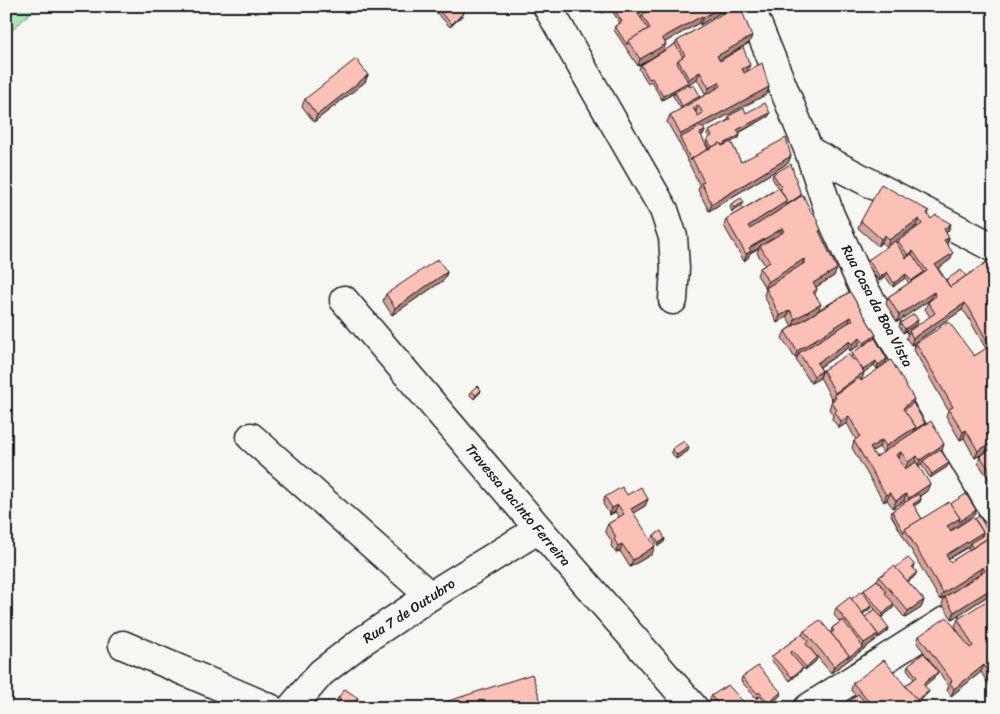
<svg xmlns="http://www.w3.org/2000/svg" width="1000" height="714" font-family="Sriracha,sans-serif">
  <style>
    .green { fill: #a5e9b5; stroke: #608268 }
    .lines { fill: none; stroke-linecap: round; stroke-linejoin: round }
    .minor-casing { stroke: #1c1c1c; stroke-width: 31 }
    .minor { stroke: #f6f6f2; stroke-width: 28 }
    .wall { fill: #d8a59d; stroke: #1c1c1c; fill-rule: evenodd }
    .shaded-wall { fill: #b0867f; stroke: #1c1c1c }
    .building { fill: #fbc0b6; stroke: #1c1c1c; fill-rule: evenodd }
    .labels { text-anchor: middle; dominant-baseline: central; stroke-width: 5; stroke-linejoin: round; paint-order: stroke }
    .street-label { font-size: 14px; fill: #1c1c1c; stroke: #f6f6f2 }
  </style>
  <rect width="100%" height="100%" fill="#f6f6f2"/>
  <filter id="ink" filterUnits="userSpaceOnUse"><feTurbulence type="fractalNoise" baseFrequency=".02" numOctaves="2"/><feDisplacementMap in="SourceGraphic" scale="10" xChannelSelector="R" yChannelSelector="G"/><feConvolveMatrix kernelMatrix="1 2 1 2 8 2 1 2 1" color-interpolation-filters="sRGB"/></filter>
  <g filter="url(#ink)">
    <polygon class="green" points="6,6 37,6 6,36"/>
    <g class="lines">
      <g class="minor-casing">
        <g id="minor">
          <polyline points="547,6 664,210 673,237 675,268 673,300"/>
          <polyline points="750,6 809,151 830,215 862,285 994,511"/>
          <polyline points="809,151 994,248"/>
          <polyline points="344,300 562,556 694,708"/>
          <polyline points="251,437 430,596"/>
          <polyline points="123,645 270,708"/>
          <polyline points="291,708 321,673 361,642 430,596 539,529"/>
          <polyline points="808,708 945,621"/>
        </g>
      </g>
      <use href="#minor" class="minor"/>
    </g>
    <g class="wall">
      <polygon points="435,6 459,6 464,12 463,15 450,27 436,12 438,9"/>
      <polygon points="597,6 610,6 610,7 602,13"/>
      <path d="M615 6H651L638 14 641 19 642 15 656 6H740L749 43 719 60 720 61 747 71 769 87 767 94 703 128 705 131 704 134 701 136 708 149H709L706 142 707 139 709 138 707 134 709 131 728 120 729 116 746 113 769 116 739 133 740 135 739 138 731 142 741 162 791 156 788 163 709 211 698 190 700 186 678 141 667 122 670 115 681 109 673 96 675 93 662 100 651 81 648 83 639 69 641 65 675 44 677 41 722 14 723 11 700 25 699 23 665 42 663 51 638 66 614 30 615 26 620 23 612 11 613 7ZM697 79 706 95 699 99 700 96 688 85Z"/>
      <polygon points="368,75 365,82 314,122 302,106 305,99"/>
      <path d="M773 174 801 195 820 233 834 276 816 287 817 289 815 294 818 310 850 292 876 335 875 338 887 359 886 363 877 369 874 365 864 372 862 379 860 380 913 403 924 425 942 451 947 467 930 478 921 464 918 466 927 491 920 496 921 499 920 502 914 506 922 519 950 504 976 510 975 514 950 530 951 531 991 536 994 535V592L952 619 942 604 945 597 940 600 891 515 892 511 905 503 904 501 893 508 887 500 884 502 852 448 854 441 856 440 847 423 839 428 832 419 833 415 829 409 832 400 820 377 823 370 851 357 852 353 860 348 858 346 850 351 848 348 820 367 822 371 820 378 811 383 796 360 798 356 795 358 782 338 785 331 792 326 787 317 777 323 764 295 766 289 757 275 760 268 765 265 757 253 759 248 750 253 748 258 744 261 724 226 726 219 778 188 772 178ZM879 447 883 453 876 457 872 451ZM968 547 970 550 950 562 948 559Z"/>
      <polygon points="731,204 742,206 732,212 730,207"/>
      <polygon points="929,211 928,215 931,219 951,224 948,231 946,233 949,238 947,244 950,260 938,268 946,280 966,276 994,257 994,447 975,458 964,438 960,440 946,416 948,410 914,350 916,343 974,356 986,349 967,315 962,310 911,345 906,338 909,331 930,317 925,309 928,302 931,299 897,322 886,304 888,297 909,283 905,278 893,287 885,276 879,281 867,264 868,260 897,244 898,241 917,227 916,226 887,247 882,242 878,246 858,228 861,221"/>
      <polygon points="447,272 444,280 392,315 383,301 386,294"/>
      <polygon points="900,323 917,324 903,333 899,326"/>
      <polygon points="481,390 480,393 474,399 470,395 471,391"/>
      <polygon points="994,447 994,493 987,483 989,478 989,479 978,463 980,456"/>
      <polygon points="672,449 688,451 676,459 671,452"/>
      <polygon points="627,495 648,499 645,506 633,513 652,554 630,567 620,551 616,553 611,546 612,542 605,531 608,524 619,517 615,512 610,515 603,504 605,497"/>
      <polygon points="654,535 665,539 664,542 658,546 653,538"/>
      <polygon points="915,565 914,568 915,576 908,582 924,600 921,608 905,618 894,605 893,608 881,618 872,605 871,608 863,614 865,617 889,628 888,631 831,673 807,645 816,661 805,670 803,668 801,671 790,681 771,660 772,656 802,634 804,631 831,633 832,628 840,622 834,615 836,608 863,592 864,590 877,580 879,577 895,568"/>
      <polygon points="958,619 994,625 991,627 992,628 994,626 994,694 981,672 951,696 947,690 949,686 917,643 919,636 960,635 955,626"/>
      <polygon points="908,665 936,676 924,686 929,691 927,694 919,702 917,708 845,708 846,705 856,696 851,690 853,683 905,686 914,679 907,669"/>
      <polygon points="742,677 781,692 780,696 768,706 770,708 713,708 709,703 711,696 748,707 759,697 758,696 756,698 741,681"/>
      <polygon points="338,698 358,698 357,702 352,708 349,707 348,708 344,708 336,702"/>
    </g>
    <g class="shaded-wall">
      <polygon points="608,6 610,6 610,7 602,13 603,9"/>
      <polygon points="647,6 651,6 636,16 637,12"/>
      <polygon points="722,6 726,6 725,10 723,9 723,11 700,25 703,18"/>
      <polygon points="464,12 463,15 450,27 452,24"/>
      <polygon points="702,16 699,23 660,45 662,38"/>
      <polygon points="752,36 749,43 714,63 717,56"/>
      <polygon points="666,44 663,51 638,66 640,59"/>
      <polygon points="750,65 747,72 740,77 742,69"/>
      <polygon points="700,72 697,79 662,100 663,96 688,82 689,79"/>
      <polygon points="368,75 365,82 314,122 317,115"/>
      <polygon points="719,82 716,89 706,95 709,88"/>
      <polygon points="769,87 767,94 681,140 680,138 681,134"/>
      <polygon points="700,96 699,100 681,110 682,106"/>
      <polygon points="698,105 696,112 693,108"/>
      <polygon points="770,113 769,116 736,134 737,130"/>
      <polygon points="705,131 704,134 698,137 700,133"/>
      <polygon points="740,135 739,138 712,153 713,149"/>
      <polygon points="791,156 788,163 709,211 712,204"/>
      <polygon points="801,195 746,233 748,226 787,201"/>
      <polygon points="744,202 742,206 732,212 734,208"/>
      <polygon points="919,219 916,226 887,247 889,240"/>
      <polygon points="951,224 948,231 941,236 944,229"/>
      <polygon points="783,228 780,235 760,246 759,248 750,253 748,258 744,261 749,248"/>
      <polygon points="885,235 882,242 878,246 881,239"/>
      <polygon points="949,238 946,245 944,240"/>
      <polygon points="913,251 911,258 905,262 908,255"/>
      <polygon points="953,253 950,260 933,272 935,265"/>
      <polygon points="804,259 802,266 765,289 768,282"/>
      <polygon points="837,269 834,276 811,290 813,283"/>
      <polygon points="447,272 444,280 392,315 395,308"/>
      <polygon points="887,272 885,276 879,281 880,277"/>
      <polygon points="906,274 905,278 893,287 894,283"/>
      <polygon points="934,292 931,299 897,322 899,315"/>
      <polygon points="965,303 962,310 911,345 913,338"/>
      <polygon points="821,304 818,311 793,326 795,319"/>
      <polygon points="790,310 787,317 777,323 780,316"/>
      <polygon points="851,317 848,324 799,353 798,356 795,358 797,351"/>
      <polygon points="918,320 917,324 903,333 905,329"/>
      <polygon points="876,335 873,342 861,350 864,343"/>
      <polygon points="860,338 858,346 850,351 852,344"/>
      <polygon points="850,341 848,348 815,370 817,363"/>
      <polygon points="887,359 886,363 877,369 878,365"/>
      <polygon points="876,361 874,365 862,374 863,370"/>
      <polygon points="822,371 820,378 811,383 814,376"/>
      <polygon points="864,372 862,379 836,397 834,395 832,400 835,393"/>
      <polygon points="481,390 480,393 474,399 476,395"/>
      <polygon points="914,399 912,406 903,413 903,408"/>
      <polygon points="849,416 847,423 839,428 841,421"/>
      <polygon points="925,423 924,427 913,434 914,430"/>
      <polygon points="916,427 913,434 883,453 886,446"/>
      <polygon points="966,430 964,438 960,440 963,432"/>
      <polygon points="882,440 879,447 867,455 870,448"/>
      <polygon points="994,441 994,447 975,458 978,451"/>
      <polygon points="944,444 942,451 923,461 921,464 917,467 920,460"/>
      <polygon points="689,447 688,451 676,459 677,455"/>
      <polygon points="901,452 899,459 896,455"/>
      <polygon points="917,456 915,463 905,469 908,462"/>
      <polygon points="949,463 947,467 930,478 932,474"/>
      <polygon points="994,470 994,475 990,476 989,479 991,472"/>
      <polygon points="930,484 927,491 906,505 909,498"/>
      <polygon points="890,493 887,500 884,502 886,495"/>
      <polygon points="906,494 904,501 893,508 896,501"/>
      <polygon points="648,499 645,506 628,516 631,509"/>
      <polygon points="921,499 920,502 912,507 913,504"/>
      <polygon points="618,505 615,512 610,515 612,508"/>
      <polygon points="976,510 975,514 945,534 947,526 960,518"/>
      <polygon points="983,532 980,539 970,543 968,547 943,562 946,555"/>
      <polygon points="665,539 664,542 658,546 659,543"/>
      <polygon points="622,544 620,551 616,553 618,546"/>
      <polygon points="655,546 652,554 630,567 633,560"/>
      <polygon points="983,567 981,574 940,600 943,593"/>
      <polygon points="917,572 915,576 903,586 904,583"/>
      <polygon points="994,587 994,592 952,619 954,612"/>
      <polygon points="924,600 921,608 905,618 908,611"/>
      <polygon points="894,604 893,608 881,618 883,614"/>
      <polygon points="872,605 871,608 858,618 859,615"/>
      <polygon points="994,620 994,625 986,630 989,623"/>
      <polygon points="889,628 888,631 831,673 834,666 849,655 863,647 864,643 878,634"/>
      <polygon points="817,657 816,661 805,670 806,667"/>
      <polygon points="984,665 981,672 951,696 954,689"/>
      <polygon points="803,668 801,671 790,681 792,677"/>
      <polygon points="938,672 936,676 922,688 923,684"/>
      <polygon points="929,691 927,694 914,706 915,702"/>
      <polygon points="781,692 780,696 768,707 769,703"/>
    </g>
    <g class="building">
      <polygon points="440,6 459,6 464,12 452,24 437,9"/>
      <polygon points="601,6 608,6 603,9"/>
      <polygon points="615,6 647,6 637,12 648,29 628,41 627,45 615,26 622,22 613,7"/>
      <polygon points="656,6 722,6 703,18 702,16 662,38 666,44 640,59 628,41 650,28 642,15"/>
      <path d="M728 6H740L752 36 717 56 720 61 743 47 750 65 742 69 744 73 762 63 769 87 681 134 670 115 721 86 719 82 709 88 700 72 689 79 678 60 685 55 677 41 725 12 723 9ZM698 105 703 113 698 116 693 108Z"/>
      <polygon points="675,44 683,57 678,60 677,63 688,82 663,96 652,78 649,79 641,65"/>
      <polygon points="356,59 368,75 317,115 305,99"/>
      <polygon points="689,84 690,87 694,85 700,96 682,106 675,92"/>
      <polygon points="765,103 770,113 737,130 740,135 722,145 720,143 712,147 707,139 712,136 709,131 731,119 729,116 744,108 746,113"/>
      <polygon points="702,126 705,131 700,133 708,149 692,158 691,161 680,138"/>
      <polygon points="786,138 791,156 712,204 701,183 704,182 692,158 720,143 722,146 731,142 741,162"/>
      <polygon points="791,164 801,195 786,205 787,201 780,189 782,188 773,174"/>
      <polygon points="881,184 929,211 927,213 931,219 936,215 951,224 944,229 949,238 944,240 953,253 935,265 950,287 994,257 994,441 978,451 966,430 963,432 949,409 953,407 916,343 949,322 974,356 990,346 969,308 965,303 913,338 909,331 935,313 928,302 936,296 934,292 899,315 888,297 927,271 913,251 908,255 898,241 922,224 919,219 889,240 885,235 881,239 861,221"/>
      <polygon points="779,188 787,201 748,226 750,229 803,195 812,214 814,213 821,230 819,231 837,269 813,283 817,289 813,292 821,304 795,319 790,310 780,316 766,288 806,262 804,259 768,282 760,268 770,262 760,246 785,231 783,228 749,248 751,251 746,254 726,219"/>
      <polygon points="741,198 744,202 734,208 731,204"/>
      <polygon points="895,241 906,258 912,254 924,272 911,281 906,274 894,283 887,272 880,277 868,260"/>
      <polygon points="438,259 447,272 395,308 386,294"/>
      <polygon points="961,270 966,276 950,287 946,280"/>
      <polygon points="850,292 876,335 864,343 860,338 852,344 850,341 817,363 822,371 814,376 799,353 853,320 851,317 797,351 785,331"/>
      <polygon points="914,314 918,320 905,329 900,323"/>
      <polygon points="875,338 887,359 878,365 876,361 863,370 852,353"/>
      <polygon points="848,354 853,360 855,359 864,372 835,393 823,370"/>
      <polygon points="891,360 914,399 903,408 916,427 886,446 882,440 870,448 876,457 931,421 944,444 920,460 917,456 908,462 901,452 896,455 905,469 916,462 930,484 909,498 906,494 896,501 890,493 886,495 854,441 860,436 849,416 841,421 835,412 837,410 831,402 836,398 834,395 859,378 861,381"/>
      <polygon points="477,386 481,390 476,395 471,391"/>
      <polygon points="913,403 925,423 914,430 916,427 904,410"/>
      <polygon points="684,441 689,447 677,455 672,449"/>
      <polygon points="994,447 994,470 991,472 980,456"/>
      <polygon points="940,449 949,463 932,474 923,461"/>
      <polygon points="994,474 994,482 990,476"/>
      <polygon points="622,487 627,495 641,487 648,499 631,509 655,546 633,560 622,544 618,546 614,539 616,537 608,524 624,514 618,505 612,508 605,497"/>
      <polygon points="918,494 921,499 913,504 922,519 905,529 904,533 892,511"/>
      <polygon points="966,494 976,510 959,522 960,518 950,504"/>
      <polygon points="949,502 960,518 947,526 951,531 973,517 983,532 946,555 950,562 993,535 994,535 994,587 954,612 945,597 985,571 983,567 943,593 905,529"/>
      <polygon points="979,516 991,536 972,548 970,543 982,536 983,532 975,519"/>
      <polygon points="661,531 665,539 659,543 654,535"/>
      <polygon points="908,558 915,565 912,567 917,572 907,581 895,568"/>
      <polygon points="894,566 924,600 908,611 879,577"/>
      <polygon points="877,580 886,591 885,593 894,604 883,614 864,590"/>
      <polygon points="862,591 872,605 862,613 851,599"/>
      <polygon points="994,596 994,620 989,623 992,628 994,626 994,683 984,665 954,689 950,683 952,681 919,636 947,617 970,648 973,646 958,619"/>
      <polygon points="850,597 878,634 864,643 836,608"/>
      <polygon points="875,609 889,628 877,637 878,634 865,617"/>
      <polygon points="820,620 849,655 834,666 804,631"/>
      <polygon points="843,620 863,647 847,658 849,655 831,633 834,631 832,628"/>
      <polygon points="802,634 808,641 806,644 817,657 806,667 792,651 790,653 803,668 792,677 772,656"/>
      <polygon points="924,653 938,672 923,684 929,691 917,700 905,686 917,677 908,665"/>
      <polygon points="884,660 921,705 917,708 913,708 909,703 903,708 899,708 896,705 893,708 874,708 853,683"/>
      <polygon points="758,666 781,692 769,703 759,692 758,694 742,677"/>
      <polygon points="532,674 543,708 427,708"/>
      <polygon points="728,685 749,708 722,708 711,696"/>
      <polygon points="345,689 358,698 353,705 350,703 348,706 338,698"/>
      <polygon points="858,694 870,708 849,708 846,705"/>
      <polygon points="760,696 770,708 750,708 748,706"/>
      <polygon points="659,702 662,708 650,708"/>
    </g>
  </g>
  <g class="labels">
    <g class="street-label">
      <text transform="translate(877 306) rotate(62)">Rua Casa da Boa Vista</text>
      <text transform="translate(518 505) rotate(50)">Travessa Jacinto Ferreira</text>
      <text transform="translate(409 611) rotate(-33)">Rua 7 de Outubro</text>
    </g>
  </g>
  <rect width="1000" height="714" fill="none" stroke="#f6f6f2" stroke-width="25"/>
  <rect x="12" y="12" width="975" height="689" fill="none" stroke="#1c1c1c" stroke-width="2" filter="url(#ink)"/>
</svg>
